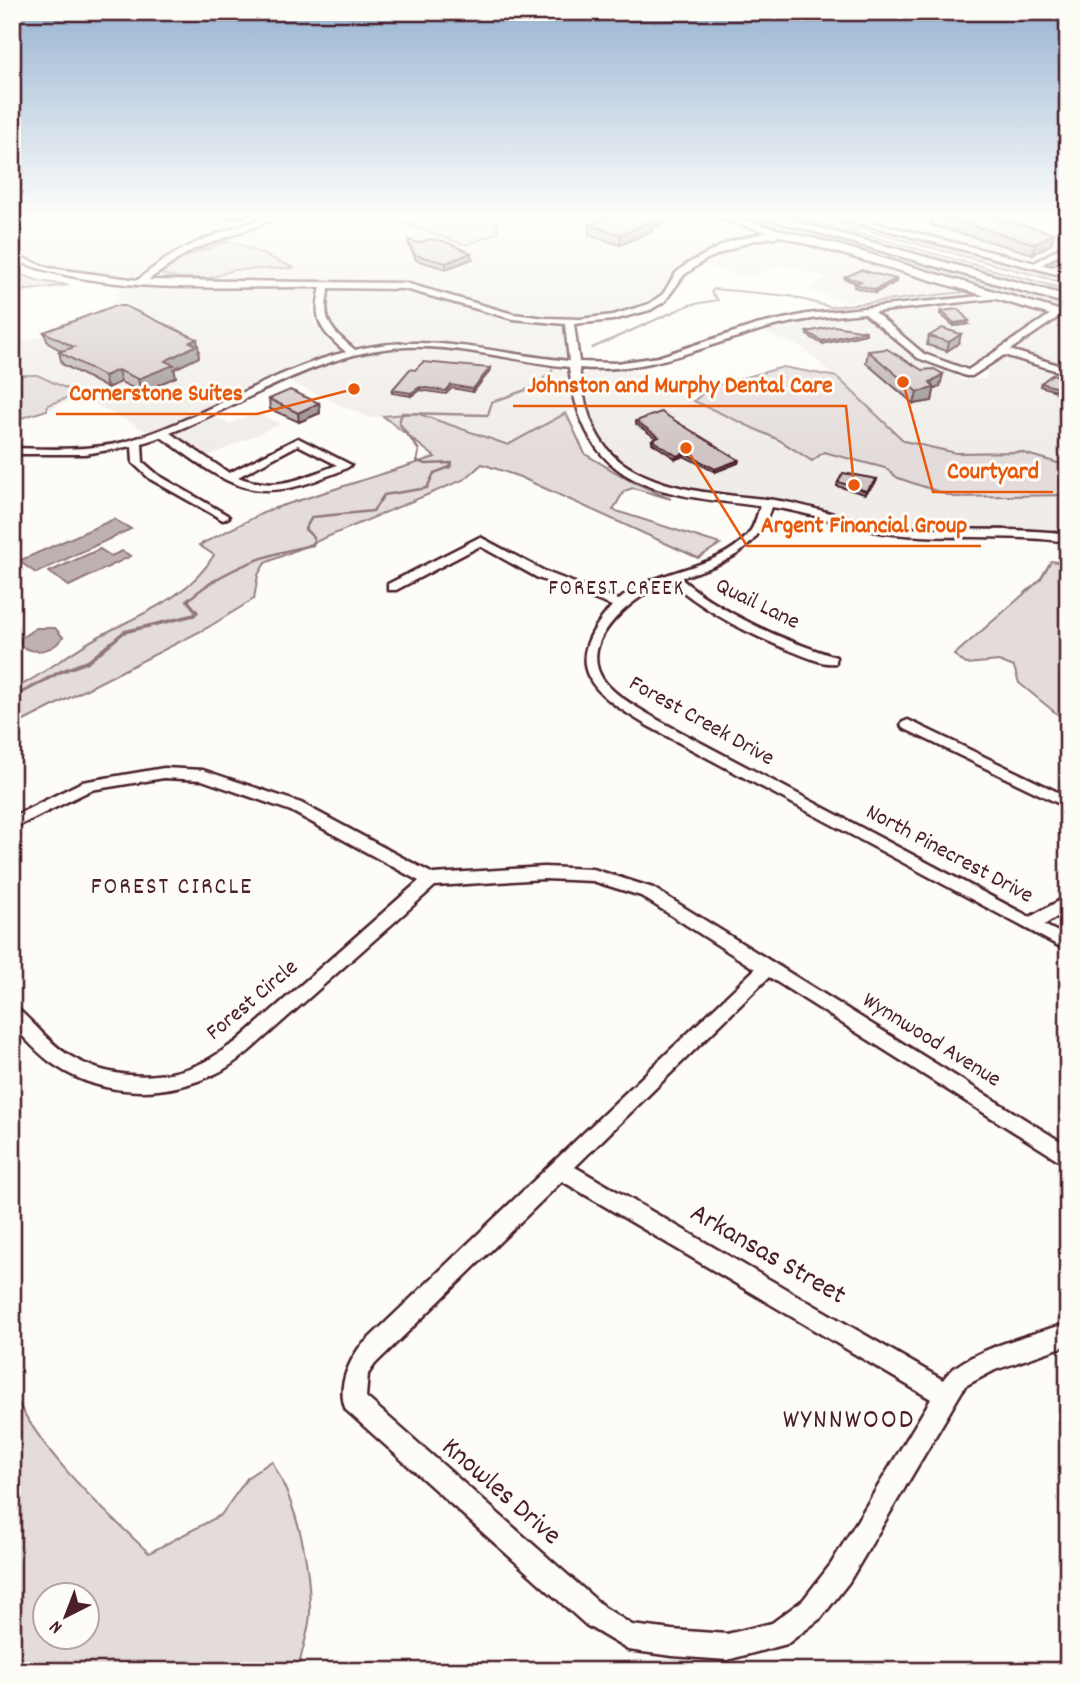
<svg xmlns="http://www.w3.org/2000/svg" width="1080" height="1683" font-family="Dekko,sans-serif">
  <style>
    .built { fill: #f0ece8 }
    .green { fill: #e3dcda; stroke: #967e82; stroke-width: 2; fill-rule: evenodd }
    .water { fill: #c0b1b1; stroke: #91777b; stroke-width: 2 }
    .lines { fill: none; stroke-linecap: round; stroke-linejoin: round }
    .stream-far2 { stroke: #91777b; stroke-width: 2 }
    .stream-far1 { stroke: #91777b; stroke-width: 2.5 }
    .stream { stroke: #91777b; stroke-width: 3.5 }
    .minor-casing { stroke: #4a1f2b; stroke-width: 5 }
    .major-casing { stroke: #4a1f2b; stroke-width: 5 }
    .highway-casing { stroke: #4a1f2b; stroke-width: 5 }
    .minor { fill: #fdfcf7; fill-rule: evenodd }
    .major { fill: #fdfcf7; fill-rule: evenodd }
    .highway { fill: #fdfcf7; fill-rule: evenodd }
    .wall { fill: #b3a9a9; stroke: #4a1f2b; stroke-width: 2 }
    .shaded-wall { fill: #928a89; stroke: #4a1f2b; stroke-width: 2 }
    .building { fill: #d0c5c4; stroke: #4a1f2b; stroke-width: 2 }
    .labels { text-anchor: middle; dominant-baseline: central; stroke-width: 6; stroke-linejoin: round; paint-order: stroke }
    .far-neighbourhood-label { font-size: 21px; letter-spacing: 2px; fill: #4a1f2b; stroke: #fdfcf7 }
    .street-label { font-size: 23px; fill: #4a1f2b; stroke: #fdfcf7 }
    .neighbourhood-label { font-size: 24px; letter-spacing: 2px; fill: #4a1f2b; stroke: #fdfcf7 }
    .near-street-label { font-size: 28px; fill: #4a1f2b; stroke: #fdfcf7 }
    .near-neighbourhood-label { font-size: 28px; letter-spacing: 2px; fill: #4a1f2b; stroke: #fdfcf7 }
    .leader { fill: none; stroke: #e8590c; stroke-width: 2.5 }
    .callout-dot { fill: #e8590c; stroke: #fdfcf7; stroke-width: 2.5 }
    .callout-label { font-size: 24px; text-anchor: middle; font-weight: bold; fill: #e8590c; stroke: #fdfcf7; stroke-width: 6; stroke-linejoin: round; paint-order: stroke }
  </style>
  <rect width="100%" height="100%" fill="#fdfcf7"/>
  <filter id="ink" filterUnits="userSpaceOnUse"><feTurbulence type="fractalNoise" baseFrequency=".0143" numOctaves="2"/><feDisplacementMap in="SourceGraphic" scale="14" xChannelSelector="R" yChannelSelector="G"/><feConvolveMatrix kernelMatrix="1 2 1 2 8 2 1 2 1" color-interpolation-filters="sRGB"/></filter>
  <g filter="url(#ink)">
    <g class="built">
      <polygon points="12,214 701,214 755,230 682,266 662,293 642,306 600,316 560,318 503,311 444,291 396,282 157,281 152,278 162,266 194,246 188,244 170,252 134,278 65,271 36,263 12,251"/>
      <polygon points="930,214 1034,214 1015,225 1068,238 1068,243 1033,261 899,229"/>
      <polygon points="774,233 968,290 974,295 889,306 863,299 850,302 806,289 826,278 779,264 748,279 700,264 764,235"/>
      <polygon points="124,284 314,287 317,290 312,306 314,323 341,351 152,434 81,397 12,423 12,347 107,313"/>
      <polygon points="336,287 400,288 440,296 508,319 555,324 563,328 566,356 556,361 415,343 356,346 337,333 325,314 329,291"/>
      <polygon points="991,299 1040,312 1043,317 967,366 957,367 928,357 914,348 880,314 890,310"/>
      <polygon points="848,314 872,319 911,353 948,369 961,380 985,379 987,375 985,369 1006,356 1068,374 1068,465 1020,452 956,453 904,441 802,347 757,330"/>
      <polygon points="1068,320 1068,369 1015,351 1054,322"/>
      <polygon points="400,347 433,348 561,368 569,372 575,408 508,445 416,413 370,418 288,381 350,356"/>
      <polygon points="627,368 779,440 812,461 824,452 885,468 898,478 1068,495 1068,535 1008,529 908,529 866,523 797,504 712,494 668,484 621,460 607,446 593,422 583,374 592,369"/>
      <polygon points="256,412 280,424 204,458 172,435 175,430 211,415 230,424"/>
    </g>
    <g class="green">
      <polygon points="435,214 472,214 499,224 496,227 498,229 497,233 466,245 404,223"/>
      <polygon points="718,214 748,214 1040,295 1068,304 1068,314 839,246"/>
      <polygon points="764,214 788,214 1068,290 1068,298"/>
      <polygon points="805,214 822,214 1068,276 1068,284"/>
      <polygon points="226,242 237,243 294,268 233,270 211,278 178,278 161,274 181,258"/>
      <polygon points="12,271 39,281 69,285 12,292"/>
      <polygon points="783,367 837,377 904,441 956,453 1020,452 1068,466 1068,495 954,497 898,478 885,468 824,452 812,461 779,440 694,401 710,387"/>
      <polygon points="12,375 37,375 83,396 70,397 48,405 47,410 12,421"/>
      <path d="M416 413 508 445 566 413 585 454 629 480 671 499 633 488 624 491 613 510 720 544 698 558 520 477 482 464 465 479 265 563 258 575 254 599 207 628 12 727V690C42 676 67 654 96 638 139 614 188 599 214 555L199 545 269 510 435 457 383 416Z"/>
      <polygon points="1051,561 1068,564 1068,723 1019,683 1014,667 999,661 966,664 954,655 1040,580"/>
      <path d="M12 1391C43 1455 98 1505 149 1553L221 1515 248 1477 272 1461C298 1509 310 1558 310 1612 310 1632 300 1651 299 1671H173L168 1667 162 1671H12ZM46 1596H88V1638H46Z"/>
    </g>
    <g class="water">
      <polygon points="114,519 131,529 36,573 19,561"/>
      <polygon points="100,549 111,556 122,551 131,556 69,586 49,572"/>
      <path d="M36 628H55L63 637C54 651 35 655 21 646V638Z"/>
    </g>
    <g class="lines">
      <g class="stream-far2">
        <polyline points="1051,264 1068,252"/>
        <polyline points="592,348 689,305 718,300 711,292 714,289 790,296 830,307 964,292"/>
        <polyline points="538,383 553,370"/>
      </g>
      <path class="stream-far1" d="M188 600C222 570 269 553 313 545L314 538 305 529 312 517 373 511 384 495 427 488 434 473 450 467 452 463 426 464 417 461 419 450 399 423 402 413 488 415 492 402 534 387 540 382"/>
      <polyline class="stream" points="12,698 60,672 89,661 124,632 194,615 197,612 187,600 190,598"/>
      <g class="minor-casing">
        <g id="minor">
          <path d="M277 214H288L192 250 148 280 405 283 513 314 546 318 580 319 613 315 649 304 663 294 676 273 687 264 729 242 763 233 777 231 793 234 750 241 705 260 684 275 665 301 650 310 613 320 574 324 579 362 617 363 658 357 756 325 807 314 999 294V298L874 312 924 354 968 370 1054 312H1060V316L1010 350 1068 368V374L1004 355 972 376H966L918 358 864 313C830 316 796 320 763 329 701 347 645 374 579 368 584 402 591 440 621 462 665 493 723 494 774 500 813 505 849 522 888 526 948 533 1008 526 1068 534V542C1007 533 946 541 886 533 847 528 811 512 771 507 756 554 724 563 680 578 726 616 780 639 836 657V663C824 665 810 658 799 654 752 636 708 614 670 581 637 594 573 641 605 682 618 698 640 709 658 720L1030 917 1068 896V910L1044 925 1068 937V951L648 726C591 692 558 667 612 606L538 578 480 546 396 590H388V584L480 537 546 572 619 600C654 568 716 571 747 536 754 528 757 516 760 506 656 494 584 489 569 367 515 361 460 345 405 347 321 351 246 403 170 433L229 473 298 438 351 465C342 472 328 475 317 480 245 507 218 476 161 437L142 443 143 462 158 475 227 515 229 517 223 520 150 479 133 463 132 446 85 454H12V448C49 449 88 451 124 442 201 421 268 371 346 352 321 331 312 321 321 287 221 286 105 296 12 259V254L49 268 138 280C179 244 226 230 277 214ZM329 288 405 289 513 319 565 324 569 361C496 354 428 332 355 350 330 329 321 321 329 288ZM298 445 337 465C299 479 278 492 238 477Z"/>
          <polygon points="1068,243 1068,249 1038,267 1031,265"/>
          <polygon points="1068,259 1068,265 1057,272 1051,272 1051,268"/>
          <polygon points="908,720 1068,797 1068,808 903,728 901,725 903,722"/>
          <path d="M164 768 203 770 301 803 433 874 544 867 593 869 653 888 1068 1146V1166L769 977 575 1167 943 1380C961 1351 1035 1334 1068 1323V1345L995 1370 965 1386 849 1582 821 1618 787 1644 727 1660 672 1656 628 1650 586 1625 346 1410C337 1389 347 1366 359 1348L755 969 641 896 593 881 544 879 435 886 248 1052C238 1059 228 1068 217 1073 166 1098 104 1098 56 1066 39 1055 26 1039 12 1025V1007L18 1009C35 1024 50 1044 70 1056 109 1080 163 1082 204 1062 215 1057 225 1048 236 1042L419 881 291 811 202 780 164 778 91 790 12 829V817L82 782ZM562 1181 931 1399 831 1564 803 1600 772 1623 727 1634 672 1630 632 1625 604 1607 366 1397 368 1374 375 1364Z"/>
        </g>
      </g>
      <g class="major-casing">
        <g id="major">
          <polygon points="705,214 720,214 845,247 1068,313 1068,320"/>
          <polygon points="824,214 839,214 1068,271 1068,277"/>
        </g>
      </g>
      <g class="highway-casing">
        <polygon id="highway" points="751,214 769,214 1068,296 1068,304"/>
      </g>
      <use href="#minor" class="minor"/>
      <use href="#major" class="major"/>
      <use href="#highway" class="highway"/>
    </g>
    <g class="wall">
      <polygon points="24,214 54,214 53,215 25,216"/>
      <polygon points="180,214 212,214 195,219"/>
      <polygon points="215,214 253,214 233,220"/>
      <polygon points="934,214 1000,214 994,218 1054,233 1051,244 1033,254 931,225"/>
      <polygon points="674,217 653,227 652,231 620,245 589,235 589,225"/>
      <polygon points="408,240 418,243 472,259 446,269 416,260 409,245"/>
      <polygon points="845,277 896,279 896,282 875,293 854,287 855,284 857,283 845,279"/>
      <polygon points="941,311 968,324 954,326 940,314"/>
      <polygon points="866,331 866,334 822,344 807,335 807,332"/>
      <polygon points="44,332 199,351 198,351 199,357 174,369 176,377 141,392 121,382 107,388 62,364 59,352 62,351 48,343"/>
      <polygon points="929,336 959,343 947,351 927,345"/>
      <polygon points="868,351 940,386 934,390 932,401 914,404 866,363"/>
      <polygon points="415,370 490,371 473,392 452,388 446,394 420,390 411,396 392,393 392,390"/>
      <polygon points="1067,382 1056,391 1040,386 1041,383"/>
      <polygon points="269,399 319,403 320,413 299,422 270,409"/>
      <polygon points="636,421 739,460 738,463 715,472 684,456 676,459 652,443 652,440 656,438 636,424"/>
      <polygon points="877,479 876,482 865,494 837,486 838,482"/>
    </g>
    <g class="shaded-wall">
      <polygon points="204,214 212,214 195,219 194,217"/>
      <polygon points="245,214 253,214 233,220 232,218"/>
      <polygon points="660,214 674,214 674,217 653,227 652,231 620,245 621,235"/>
      <polygon points="985,214 1000,214 980,225 983,215"/>
      <polygon points="1054,233 1051,244 1033,254 1035,244"/>
      <polygon points="471,253 472,259 446,269 446,263"/>
      <polygon points="896,279 896,282 875,293 875,290"/>
      <polygon points="969,321 968,324 954,326 954,323"/>
      <polygon points="866,331 866,334 822,344 822,341"/>
      <polygon points="961,334 959,343 947,351 949,342"/>
      <polygon points="197,339 199,351 198,351 199,357 174,369 176,377 141,392 138,379 190,342"/>
      <polygon points="490,368 490,371 473,392 473,389"/>
      <polygon points="118,370 121,382 107,388 104,376"/>
      <polygon points="943,374 940,386 934,390 932,401 914,404 917,392"/>
      <polygon points="1068,379 1067,382 1056,391 1057,388"/>
      <polygon points="420,387 420,390 411,396 411,393"/>
      <polygon points="319,403 320,413 299,422 298,413"/>
      <polygon points="685,453 684,456 676,459 677,456"/>
      <polygon points="739,460 738,463 715,472 715,469"/>
      <polygon points="877,479 876,482 865,494 866,491"/>
    </g>
    <g class="building">
      <polygon points="187,214 204,214 194,217"/>
      <polygon points="221,214 245,214 232,218"/>
      <polygon points="617,214 660,214 647,220 653,221 621,235 589,225"/>
      <polygon points="934,214 985,214 983,215 1054,233 1035,244"/>
      <polygon points="430,239 443,241 471,253 446,263 415,255 408,240 418,243"/>
      <polygon points="861,270 896,279 875,290 855,284 861,281 845,277"/>
      <polygon points="114,306 125,306 197,339 190,342 197,345 165,361 174,365 138,379 118,370 104,376 59,352 74,347 44,332"/>
      <polygon points="958,309 969,321 954,323 941,311"/>
      <polygon points="834,326 866,331 822,341 807,332"/>
      <polygon points="942,328 961,334 949,342 929,336"/>
      <polygon points="887,349 922,370 934,369 943,374 930,382 934,388 917,392 868,351"/>
      <polygon points="423,362 490,368 473,389 451,385 446,391 420,387 411,393 392,390 410,369 415,370"/>
      <polygon points="1053,374 1068,379 1057,388 1041,383"/>
      <polygon points="290,390 319,403 298,413 269,399"/>
      <polygon points="661,412 739,460 715,469 685,453 677,456 652,440 659,437 636,421"/>
      <polygon points="843,473 877,479 866,491 838,482"/>
    </g>
  </g>
  <linearGradient id="sky" x2="0" y2="1"><stop stop-color="#98b3d2"/><stop offset="0.48" stop-color="#fefefb"/><stop offset="1" stop-color="#fefefb" stop-opacity="0"/></linearGradient>
  <rect width="1080" height="449" fill="url(#sky)"/>
  <g class="labels">
    <g class="far-neighbourhood-label">
      <text x="617" y="590">FOREST CREEK</text>
    </g>
    <g class="street-label">
      <text transform="translate(757 605) rotate(26)">Quail Lane</text>
      <text transform="translate(701 722) rotate(29)">Forest Creek Drive</text>
      <text transform="translate(949 855) rotate(28)">North Pinecrest Drive</text>
      <text transform="translate(253 1001) rotate(-40)">Forest Circle</text>
      <text transform="translate(931 1041) rotate(32)">Wynnwood Avenue</text>
    </g>
    <g class="neighbourhood-label">
      <text x="172" y="888">FOREST CIRCLE</text>
    </g>
    <g class="near-street-label">
      <text transform="translate(767 1256) rotate(30)">Arkansas Street</text>
      <text transform="translate(500 1493) rotate(41)">Knowles Drive</text>
    </g>
    <g class="near-neighbourhood-label">
      <text x="849" y="1422">WYNNWOOD</text>
    </g>
  </g>
  <path class="leader" d="M854 485L846 406H513M354 389L257 414H56M903 382L933 492H1053M686 448L747 546H981"/>
  <g class="callout-dot">
    <circle cx="854" cy="485" r="7"/>
    <circle cx="354" cy="389" r="7"/>
    <circle cx="903" cy="382" r="7"/>
    <circle cx="686" cy="448" r="7"/>
  </g>
  <g class="callout-label">
    <text x="680" y="392">Johnston and Murphy Dental Care</text>
    <text x="156" y="400">Cornerstone Suites</text>
    <text x="993" y="478">Courtyard</text>
    <text x="864" y="532">Argent Financial Group</text>
  </g>
  <rect width="1080" height="1683" fill="none" stroke="#fdfcf7" stroke-width="42"/>
  <rect x="21" y="21" width="1038" height="1641" fill="none" stroke="#4a1f2b" stroke-width="2.5" filter="url(#ink)"/>
  <g transform="translate(66 1616) rotate(222)"><circle r="33" fill="#fdfcf7" stroke="#b5a4a5" stroke-width="2"/>
  <path d="M0-5L12 26L0 18L-12 26Z" fill="#4a1f2b"/>
  <text y="-10" font-size="19" font-weight="bold" text-anchor="middle" fill="#4a1f2b">N</text>
  </g>
</svg>
